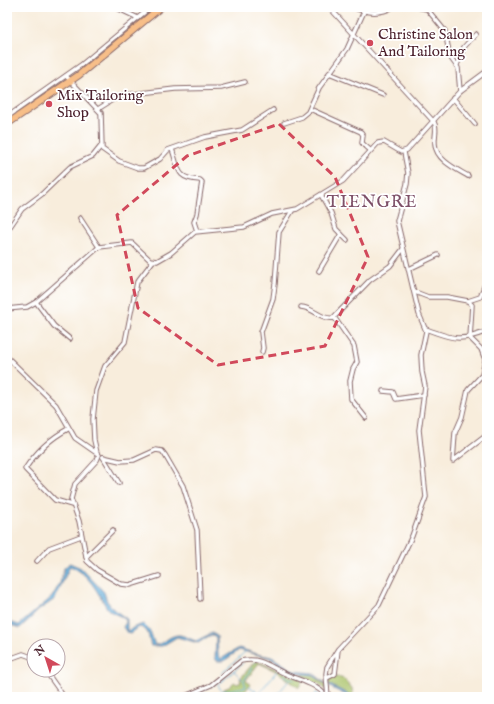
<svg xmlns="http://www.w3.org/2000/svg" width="494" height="704" font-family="'IM FELL English',serif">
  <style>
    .green { fill: #aac369; stroke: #7a714a }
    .water { fill: #5da9d6; stroke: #546480 }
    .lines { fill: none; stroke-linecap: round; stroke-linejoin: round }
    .stream { stroke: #5da9d6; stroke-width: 1 }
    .street-casing { stroke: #876769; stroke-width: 5.5 }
    .highway-casing { stroke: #876769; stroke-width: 8 }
    .street { stroke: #fff; stroke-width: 3.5 }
    .highway { stroke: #f7be88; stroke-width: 6 }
    .marked { fill: none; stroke: #d1495b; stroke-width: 3; stroke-dasharray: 8 5; stroke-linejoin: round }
    .poi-dot { fill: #d1495b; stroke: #fff; stroke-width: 1.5 }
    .labels { text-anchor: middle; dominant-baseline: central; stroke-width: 3.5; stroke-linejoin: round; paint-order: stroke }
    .poi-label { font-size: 15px; fill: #4a1f2b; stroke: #fff; text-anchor: start }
    .quarter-label { font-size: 17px; letter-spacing: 1px; fill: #7e5068; stroke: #fff }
  </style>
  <rect width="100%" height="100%" fill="#fff"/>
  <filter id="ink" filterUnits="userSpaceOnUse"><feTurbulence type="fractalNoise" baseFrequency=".025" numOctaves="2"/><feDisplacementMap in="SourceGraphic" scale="8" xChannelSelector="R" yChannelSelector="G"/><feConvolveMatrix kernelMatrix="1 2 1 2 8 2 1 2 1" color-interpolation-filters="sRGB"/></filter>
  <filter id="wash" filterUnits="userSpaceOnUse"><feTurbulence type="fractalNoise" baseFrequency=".012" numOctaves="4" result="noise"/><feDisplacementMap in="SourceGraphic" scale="16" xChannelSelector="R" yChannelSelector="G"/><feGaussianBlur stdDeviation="0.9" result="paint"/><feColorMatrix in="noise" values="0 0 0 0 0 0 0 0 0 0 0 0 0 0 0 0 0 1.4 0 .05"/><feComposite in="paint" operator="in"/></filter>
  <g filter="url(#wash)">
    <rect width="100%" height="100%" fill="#f8eddc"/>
    <g class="green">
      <polygon points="255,661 259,662 303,680 299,688 278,672 259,663 246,680 250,685 242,695 237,691 232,697 221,697 224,689 229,687 234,682 237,684 241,682 240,679"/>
      <polygon points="306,673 313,675 325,685 326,690 318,683 315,683 302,676"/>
      <polygon points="328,677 342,677 352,688 353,694 351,696 329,685"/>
    </g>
    <path class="water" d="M70 563 81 568 104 592 107 601 113 609 127 619V630L129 631 134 627 143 624 150 631 155 645C164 644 170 634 180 635 185 636 190 639 196 641L212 633 217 636 218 654 221 659 239 648 257 654 272 657 294 671 313 673 324 682 354 697H349L330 687 313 675 293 673 270 658 239 650 224 661H217L215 658 216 638 213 635 209 636 198 643 177 637 162 646H151C148 637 150 629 139 627L130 634 127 633 123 627 126 622 125 619C120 615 110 613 107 608 96 590 89 574 70 566L55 599 39 610 20 628 7 624V621L19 625 52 597 60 583 64 568Z"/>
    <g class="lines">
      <g class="stream">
        <polyline points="233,670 243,680"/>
        <polyline points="221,674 246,651"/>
        <polyline points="283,674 289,678"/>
        <polyline points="249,687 259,693 277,671"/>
        <polyline points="195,695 224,679"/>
        <polyline points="215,697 222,691 246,687 244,681 255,662"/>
        <polyline points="225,697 218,685 243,663"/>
        <polyline points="256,697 258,694"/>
        <polyline points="257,697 259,694"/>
        <polyline points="275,697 291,678 295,680"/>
        <polyline points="315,697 316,693 323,697"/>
      </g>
    </g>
  </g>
  <g filter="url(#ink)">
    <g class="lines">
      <g class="street-casing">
        <g id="street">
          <polyline points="115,7 138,18"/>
          <path d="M329 7 434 122C438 129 434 135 435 144 436 160 456 169 468 176"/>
          <path d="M352 7C366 13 380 15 393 7"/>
          <polyline points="417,7 427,9 445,31 450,57 458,68 460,91"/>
          <polyline points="457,65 464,47 476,34"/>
          <polyline points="329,73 383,95"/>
          <polyline points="66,76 101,113 102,149 119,161 138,168 144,168 160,159 168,150 205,137 242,130 273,110"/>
          <polyline points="453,98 475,124"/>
          <polyline points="98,109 117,97 125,95 175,89 221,88 245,82"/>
          <polyline points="310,109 361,132 363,135 362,143 370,150"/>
          <polyline points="7,117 81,65 151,7"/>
          <polyline points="284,123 302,117 308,112 319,88 347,49 366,7"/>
          <path d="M172 149C179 169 176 179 200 180L202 182 197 214 194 222 197 231"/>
          <polyline points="321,195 331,213 336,229 347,240"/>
          <polyline points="80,218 99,247"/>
          <polyline points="7,231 22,209 42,194 70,167 93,156 101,146"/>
          <polyline points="409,269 438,255"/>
          <polyline points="319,271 341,234"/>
          <polyline points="415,292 428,297 447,297 468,301 480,297 487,279"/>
          <polyline points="468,301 472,305 470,338 481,349 484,357"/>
          <polyline points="36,302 54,326 70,339"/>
          <path d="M301 307C314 308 321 320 334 318"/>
          <polyline points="7,309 27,307 36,302 99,247 132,243 150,260 157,261 171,253 195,232 244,227 272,214 297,209 343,181 378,143 384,142 401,152 407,150 460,91 487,71"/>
          <path d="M426 329C452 339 461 342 487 331"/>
          <polyline points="487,350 482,375 468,390 462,417 455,433 453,461 487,435"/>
          <polyline points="262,352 263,348 261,332 273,299 275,284 279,232 292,211"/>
          <polyline points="7,357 56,405 75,438 98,454"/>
          <polyline points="383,391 393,392 396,399 424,395"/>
          <polyline points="366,418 351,399 350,381 353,369 357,362 354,346 334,317 370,280 390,266 403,249"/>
          <path d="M68 429C51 438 36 452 25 469L55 500 72 505"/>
          <polyline points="97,453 94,440 93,419 96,391 105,366 125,342 137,282 153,261"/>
          <polyline points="99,455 97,460 75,484 71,499 79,521 87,561 97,570 121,584 130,585 159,576"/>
          <polyline points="103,457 120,461 134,460 156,450 162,451 165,455 183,486 197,530 200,599"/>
          <polyline points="103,457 119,483"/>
          <polyline points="86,557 113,530"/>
          <polyline points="37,561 49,548 81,536"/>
          <polyline points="7,663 12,658 23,654 34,658"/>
          <polyline points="45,670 64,697"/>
          <polyline points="327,678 335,674 338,650"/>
          <path d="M183 697 211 685 241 661C263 657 269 667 288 675 304 682 314 683 328 697"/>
          <polyline points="328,697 326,674 327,667 338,649 379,605 412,536 426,497 419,430 425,386 422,372 421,355 426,331 419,314 397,221 407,184 408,173 404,152"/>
        </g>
      </g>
      <g class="highway-casing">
        <polyline id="highway" points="7,124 79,75 161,7"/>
      </g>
      <use href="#street" class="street"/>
      <use href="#highway" class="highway"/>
    </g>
  </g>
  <path class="marked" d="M279 124 335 177 368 257 325 346 218 365 138 308 117 215 187 156Z"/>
  <g class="poi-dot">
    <circle cx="370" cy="43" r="4"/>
    <circle cx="49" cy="104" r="4"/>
  </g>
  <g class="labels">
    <g class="poi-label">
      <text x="378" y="34">Christine Salon<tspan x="378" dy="17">And Tailoring</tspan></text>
      <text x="57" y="95">Mix Tailoring<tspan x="57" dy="17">Shop</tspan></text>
    </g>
    <g class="quarter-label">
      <text x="372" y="202">TIENGRE</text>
    </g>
  </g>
  <rect width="494" height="704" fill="none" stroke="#fff" stroke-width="24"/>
  <g transform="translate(46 658) rotate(321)"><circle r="19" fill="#ffffff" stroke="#b7a5aa"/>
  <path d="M0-3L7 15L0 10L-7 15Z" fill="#d1495b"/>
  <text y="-6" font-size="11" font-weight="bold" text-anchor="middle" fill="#4a1f2b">N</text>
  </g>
</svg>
